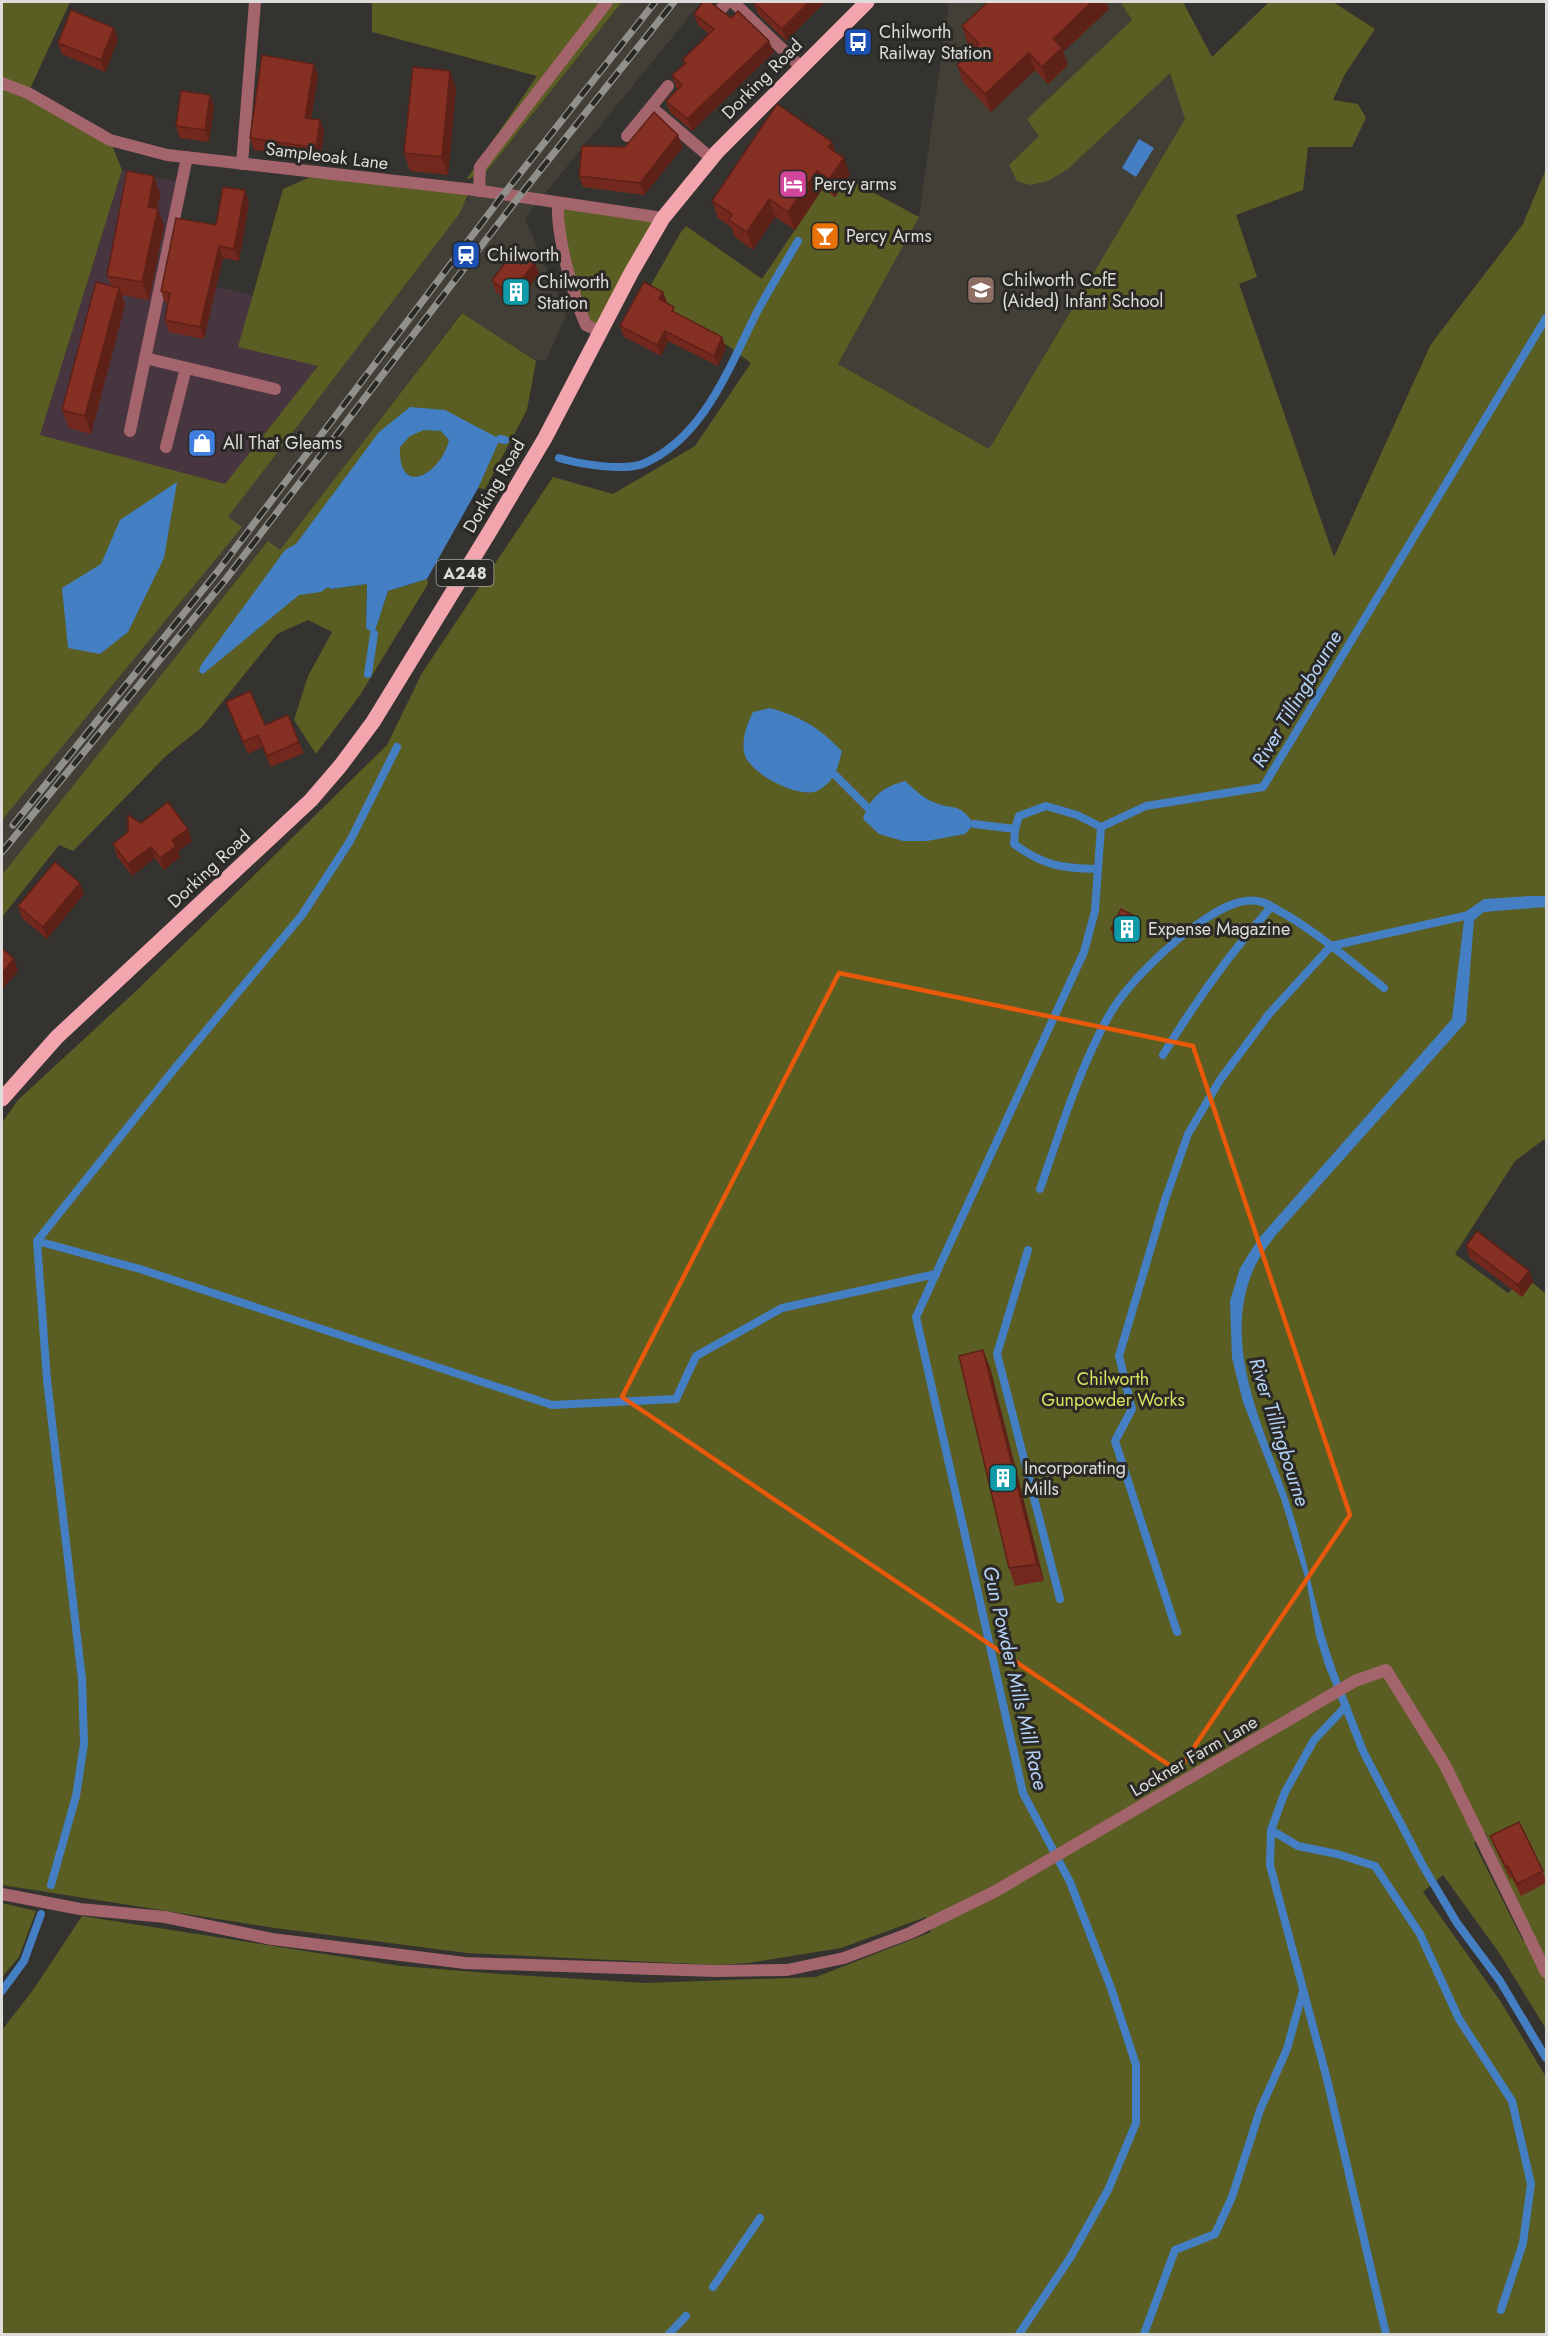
<svg xmlns="http://www.w3.org/2000/svg" width="1548" height="2336" font-family="Jost,sans-serif">
  <style>
    .industrial { fill: #47353f }
    .built { fill: #413f36 }
    .green { fill: #5b5e22; fill-rule: evenodd }
    .water { fill: #447ec3; fill-rule: evenodd }
    .lines { fill: none; stroke-linecap: round; stroke-linejoin: round }
    .stream { stroke: #447ec3; stroke-width: 8 }
    .service { stroke: #a3646c; stroke-width: 12 }
    .minor { stroke: #a3646c; stroke-width: 12 }
    .primary { stroke: #f3a5ae; stroke-width: 15 }
    .rail-casing { stroke: #91908d; stroke-width: 7 }
    .rail { stroke: #2a2926; stroke-width: 4.5; stroke-dasharray: 14; stroke-linecap: butt }
    .wall { fill: #73281e }
    .shaded-wall { fill: #5e2118 }
    .building { fill: #862f23; stroke: #5e2118; stroke-width: 1.5 }
    .marked { fill: none; stroke: #e8590c; stroke-width: 4.5; stroke-linejoin: round }
    .labels { text-anchor: middle; dominant-baseline: central; stroke-width: 6; stroke-linejoin: round; paint-order: stroke }
    .shield { fill: #2a2926; stroke: #a7a6a4; stroke-width: 1.5 }
    .shield-label { font-size: 16px; font-weight: bold; fill: #dddcda }
    .poi-label { font-size: 18px; fill: #dddcda; stroke: #2a2926; text-anchor: start }
    .street-label { font-size: 18px; fill: #dddcda; stroke: #2a2926 }
    .park-label { font-size: 18px; fill: #d9e15f; stroke: #2a2926 }
    .water-label { font-size: 20px; font-style: italic; fill: #b6d3f8; stroke: #2a2926 }
  </style>
  <rect width="100%" height="100%" fill="#34332f"/>
  <polygon class="industrial" points="122,170 176,181 157,274 253,295 239,347 319,365 225,485 39,435"/>
  <g class="built">
    <polygon points="622,2 701,2 525,218 566,315 547,359 536,361 461,313 2,917 2,779 448,205 464,204 487,171"/>
    <polygon points="949,2 1151,2 1185,119 989,449 838,364 919,217"/>
  </g>
  <g class="green">
    <polygon points="2,2 70,2 28,93 110,140 122,170 40,435 225,484 318,366 238,347 283,189 319,173 470,190 460,213 228,517 242,527 2,820"/>
    <polygon points="372,2 622,2 487,171 466,180 537,76 372,32"/>
    <path d="M1126 2H1183L1212 57 1269 2H1333L1375 29 1345 74 1333 100 1358 104 1366 118 1352 147H1308L1303 190 1236 215 1257 277 1239 284 1334 557 1431 344 1523 224 1546 169V1138L1515 1161 1455 1254 1508 1293 1526 1277 1546 1294V2029L1500 1954 1443 1875 1423 1892 1501 2002 1546 2077V2334H2V2030L33 1990 82 1916 401 1966 500 1974 645 1983 816 1977 931 1932 926 1917 841 1948 748 1963 717 1965 467 1953 275 1928 2 1885V1123L18 1100 135 992 387 745 422 673 553 477 613 494 695 446 751 363 727 345 698 333 647 292 681 232 686 226 762 279 823 188 835 197 848 179 919 217 838 364 989 449 1185 119 1170 73 1068 169 1048 181 1030 185 1017 181 1009 165 1039 136 1027 119 1132 20 1121 3ZM1485 1832 1533 1936 1523 1941 1474 1843Z"/>
    <polygon points="558,203 663,218 601,332 586,325"/>
    <polygon points="462,313 536,361 527,410 485,489 478,488 317,577 331,589 367,584 366,628 374,633 388,591 427,579 428,584 360,695 316,754 294,720 308,676 332,632 308,620 277,634 202,727 166,756 73,851 59,845 2,917 2,875 268,541 280,550"/>
    <polygon points="2,1903 36,1911 19,1957 2,1977"/>
  </g>
  <g class="water">
    <polygon points="1139,139 1154,148 1136,177 1122,168"/>
    <path d="M410 407 445 410 500 439 478 488 427 579 388 591 374 634 366 628 367 584 331 589 328 587 321 592 299 595 203 674 199 672 201 665 285 550 296 544 379 432ZM424 430 441 431 449 440C441 474 398 499 400 447L410 436Z"/>
    <polygon points="177,482 164,558 128,632 100,654 68,648 62,588 101,564 120,520"/>
    <path d="M770 708C804 718 818 727 842 751 838 767 835 781 819 790 801 801 747 773 744 752 742 736 747 725 753 712Z"/>
    <path d="M905 781C913 788 923 798 933 802 954 811 958 801 974 824L965 834 927 841H903L879 834 863 819C870 797 883 787 905 781Z"/>
    <path d="M1528 896H1546V907L1484 912 1474 920 1466 1022 1275 1236C1269 1245 1260 1255 1255 1266 1218 1346 1267 1432 1291 1508 1308 1561 1316 1615 1335 1667L1327 1671 1316 1636 1307 1584 1281 1499 1243 1402 1232 1358 1230 1301 1240 1268 1259 1238 1452 1019 1465 912 1484 899Z"/>
  </g>
  <g class="lines">
    <g class="stream">
      <polyline points="500,439 505,440"/>
      <path d="M559 458C579 464 625 472 645 463 705 436 729 367 757 312 770 288 784 265 798 241"/>
      <polyline points="368,674 374,634"/>
      <polyline points="835,775 867,807"/>
      <polyline points="974,824 1015,829 1019,816 1046,806 1077,815 1101,827"/>
      <path d="M1015 829 1014 844C1044 866 1061 868 1097 869"/>
      <path d="M1163 1055C1195 1002 1230 953 1271 907"/>
      <path d="M1040 1189C1060 1132 1078 1072 1107 1019 1125 985 1173 940 1205 919 1222 908 1245 895 1265 903 1272 906 1278 911 1285 914 1320 935 1352 962 1384 988"/>
      <polyline points="37,1241 140,1269 552,1405 676,1399 696,1356 782,1308 936,1274"/>
      <polyline points="1028,1250 997,1354 1060,1599"/>
      <polyline points="1177,1632 1115,1441 1132,1409 1119,1356 1165,1200 1188,1134 1220,1080 1269,1014 1331,946 1469,915"/>
      <polyline points="1328,1661 1363,1751 1423,1866 1457,1923 1500,1981 1546,2058"/>
      <polyline points="1346,1706 1314,1740 1285,1792 1271,1830 1270,1865 1327,2079 1386,2334"/>
      <polyline points="1271,1830 1298,1846 1337,1854 1375,1866 1420,1934 1459,2019 1512,2101 1531,2184 1523,2243 1501,2310"/>
      <polyline points="51,1885 76,1796 84,1744 82,1679 47,1380 37,1241 171,1073 302,915 350,841 397,747"/>
      <polyline points="2,1991 24,1961 41,1914"/>
      <polyline points="713,2287 760,2218"/>
      <polyline points="669,2334 686,2316"/>
      <polyline points="1019,2334 1070,2258 1108,2190 1136,2123 1136,2065 1111,1988 1070,1882 1023,1793 916,1317 1084,952 1095,911 1101,827 1146,806 1263,787 1546,318"/>
      <polyline points="1144,2334 1175,2250 1215,2234 1232,2197 1260,2110 1287,2049 1303,1991"/>
    </g>
    <g class="service">
      <polyline points="242,164 255,2"/>
      <polyline points="479,191 480,167 607,2"/>
      <polyline points="145,358 275,389"/>
      <polyline points="130,431 187,157"/>
      <polyline points="166,447 186,368"/>
    </g>
    <g class="minor">
      <polyline points="733,2 801,67"/>
      <polyline points="721,9 727,2"/>
      <polyline points="2,83 28,93 110,140 167,155 475,190 663,218"/>
      <polyline points="668,86 651,107 711,158"/>
      <polyline points="627,136 651,107"/>
      <path d="M558 203C556 235 573 296 586 325L601 332"/>
      <polyline points="2,1894 80,1909 165,1917 272,1939 465,1963 716,1971 787,1970 844,1958 910,1933 994,1892 1355,1681 1386,1670 1445,1765 1546,1972"/>
    </g>
    <polyline class="primary" points="2,1099 57,1037 311,800 341,765 373,722 490,531 545,438 631,273 663,218 717,152 867,2"/>
    <g class="rail-casing">
      <g id="rail">
        <polyline points="13,825 218,571 503,195 655,2"/>
        <polyline points="2,852 226,579 518,198 674,2"/>
      </g>
    </g>
    <use href="#rail" class="rail"/>
  </g>
  <g class="wall">
    <polygon points="753,2 825,2 786,41 758,14"/>
    <polygon points="988,2 1106,2 1109,9 1063,52 1068,65 1048,84 1035,70 991,112 963,82 957,65 973,49 968,44 962,26"/>
    <polygon points="694,14 774,52 692,131 670,112 666,101 678,89 676,87 672,75 684,64 683,59 709,34 698,25"/>
    <polygon points="114,28 118,40 105,72 62,54 58,43"/>
    <polygon points="314,64 318,75 311,119 324,132 320,159 254,150 250,138"/>
    <polygon points="456,88 448,175 410,171 404,153"/>
    <polygon points="210,95 214,107 209,142 180,138 176,126"/>
    <polygon points="625,147 683,147 644,195 583,187 579,176"/>
    <polygon points="836,152 850,175 835,197 823,188 795,230 775,217 753,250 735,237 731,227 718,218 712,201"/>
    <polygon points="154,176 160,194 157,209 164,226 149,300 122,295 125,305 91,434 69,428 62,410 111,285 107,276"/>
    <polygon points="249,202 239,261 223,258 204,339 169,332 165,320 168,303 165,303 161,291 216,225"/>
    <polygon points="535,262 539,274 514,307 496,292 492,280"/>
    <polygon points="667,302 676,313 726,348 718,366 668,341 661,356 624,337 620,326"/>
    <polygon points="226,702 265,725 299,742 304,753 271,767 262,747 248,754"/>
    <polygon points="141,823 192,841 178,851 180,857 164,870 155,858 132,876 117,856 113,844"/>
    <polygon points="84,894 47,939 22,918 18,906"/>
    <polygon points="1138,918 1140,924 1130,943 1113,935 1111,929"/>
    <polygon points="1466,1246 1529,1271 1533,1282 1522,1297 1470,1258"/>
    <polygon points="990,1367 1044,1581 1015,1586 1009,1568"/>
    <polygon points="1490,1836 1543,1871 1546,1883 1521,1896 1512,1878 1510,1879 1495,1848"/>
  </g>
  <g class="shaded-wall">
    <polygon points="809,2 825,2 786,41 782,29"/>
    <polygon points="1092,2 1106,2 1109,9 1063,52 1068,65 1048,84 1042,67 1053,39"/>
    <polygon points="114,28 118,40 105,72 101,60"/>
    <polygon points="769,41 774,52 692,131 687,119"/>
    <polygon points="1029,53 1035,70 991,112 985,94"/>
    <polygon points="314,64 318,75 309,130 305,118"/>
    <polygon points="450,71 456,88 448,175 442,157"/>
    <polygon points="210,95 214,107 209,142 205,130"/>
    <polygon points="320,120 324,132 320,159 316,148"/>
    <polygon points="678,135 683,147 644,195 640,183"/>
    <polygon points="832,142 838,160 828,147"/>
    <polygon points="844,158 850,175 835,197 829,179"/>
    <polygon points="817,171 823,188 795,230 788,212"/>
    <polygon points="154,176 160,194 154,225 148,207"/>
    <polygon points="245,190 249,202 239,261 234,249"/>
    <polygon points="769,199 775,217 753,250 747,232"/>
    <polygon points="158,209 164,226 149,300 142,282"/>
    <polygon points="219,246 223,258 204,339 200,327"/>
    <polygon points="535,262 539,274 514,307 510,295"/>
    <polygon points="119,288 125,305 91,434 85,416"/>
    <polygon points="663,292 667,302 663,310 659,299"/>
    <polygon points="665,331 668,341 661,356 657,345"/>
    <polygon points="722,337 726,348 718,366 714,356"/>
    <polygon points="188,829 192,841 178,851 180,857 164,870 160,858 172,840"/>
    <polygon points="151,847 155,858 132,876 128,864"/>
    <polygon points="80,883 84,894 47,939 43,927"/>
    <polygon points="1138,918 1140,924 1130,943 1128,937"/>
    <polygon points="14,959 18,971 2,990 2,973"/>
    <polygon points="1529,1271 1533,1282 1522,1297 1518,1285"/>
    <polygon points="983,1350 990,1367 1044,1581 1037,1564"/>
  </g>
  <g class="building">
    <polygon points="703,2 710,2 731,18 738,11 769,41 687,119 666,101 682,85 672,75 686,63 683,59 714,29 694,14"/>
    <polygon points="753,2 809,2 782,29"/>
    <polygon points="988,2 1092,2 1053,39 1062,48 1042,67 1029,53 985,94 957,65 979,44 962,26"/>
    <polygon points="71,10 114,28 101,60 58,43"/>
    <polygon points="262,55 314,64 305,118 320,120 316,148 250,138"/>
    <polygon points="413,67 450,71 442,157 404,153"/>
    <polygon points="181,91 210,95 205,130 176,126"/>
    <polygon points="777,104 832,142 828,147 844,158 829,179 817,171 788,212 769,199 747,232 729,220 732,214 712,201"/>
    <polygon points="654,112 678,135 640,183 579,176 582,146 625,147"/>
    <polygon points="127,171 154,176 148,207 158,209 142,282 107,276"/>
    <polygon points="223,187 245,190 234,249 219,246 200,327 165,320 170,293 161,291 176,218 216,225"/>
    <polygon points="517,248 535,262 510,295 492,280"/>
    <polygon points="96,282 119,288 85,416 62,410"/>
    <polygon points="644,282 663,292 659,299 674,307 672,311 722,337 714,356 665,331 657,345 620,326"/>
    <polygon points="250,691 265,725 288,715 299,742 267,756 258,735 243,742 226,702"/>
    <polygon points="168,802 188,829 172,840 176,846 160,858 151,847 128,864 113,844 128,832 128,815 141,823"/>
    <polygon points="55,862 80,883 43,927 18,906"/>
    <polygon points="1121,909 1138,918 1128,937 1111,929"/>
    <polygon points="2,948 14,959 2,973"/>
    <polygon points="1477,1231 1529,1271 1518,1285 1466,1246"/>
    <polygon points="983,1350 1037,1564 1009,1568 959,1356"/>
    <polygon points="1519,1822 1543,1871 1517,1884 1508,1866 1506,1867 1490,1836"/>
  </g>
  <path class="marked" d="M839 973 1193 1046 1350 1515 1178 1771 622 1397Z"/>
  <defs>
    <g id="bus-square" transform="scale(1.5)"><rect x="-9" y="-9" width="18" height="18" rx="4" fill="#1a4fb4" stroke="#2a2926"/><path d="M-5-6H5V4H4V6H2V4H-2V6H-4V4H-5ZM-3.5-4V0h7V-4ZM-3.5 1.2v1.5H-2V1.2ZM2 1.2v1.5H3.5V1.2Z" fill="#fff"/></g>
    <g id="hotel-square" transform="scale(1.5)"><rect x="-9" y="-9" width="18" height="18" rx="4" fill="#d1479c" stroke="#2a2926"/><path d="M-6-4.5h1.5V1H6V5H4.5V3h-9V5H-6ZM-4 0a1.8 1.8 0 1 1 3.6 0ZM.5 0V-2.5h3Q6-2.5 6 0Z" fill="#fff"/></g>
    <g id="bar-square" transform="scale(1.5)"><rect x="-9" y="-9" width="18" height="18" rx="4" fill="#e8710a" stroke="#2a2926"/><path d="M-6-5H6L.8 .8V4.5H3.5V6h-7V4.5H-.8V.8Z" fill="#fff"/></g>
    <g id="station-square" transform="scale(1.5)"><rect x="-9" y="-9" width="18" height="18" rx="4" fill="#1a4fb4" stroke="#2a2926"/><path d="M-3-6H3Q5-6 5-4V2Q5 4 3 4L4.5 6H3L1.5 4h-3L-3 6H-4.5L-3 4Q-5 4-5 2V-4Q-5-6-3-6ZM-3.5-4v3h7v-3ZM-3.5 1v1.5H-2V1ZM2 1v1.5H3.5V1Z" fill="#fff"/></g>
    <g id="school-square" transform="scale(1.5)"><rect x="-9" y="-9" width="18" height="18" rx="4" fill="#8d6e63" stroke="#2a2926"/><path d="M0-5L7-2L0 1L-7-2ZM-4 1L0 2.5L4 1V4Q0 6-4 4Z" fill="#fff"/></g>
    <g id="building-square" transform="scale(1.5)"><rect x="-9" y="-9" width="18" height="18" rx="4" fill="#0f9aa8" stroke="#2a2926"/><path d="M-4-6H4V6H1V3H-1V6H-4ZM-2.5-4.3h1.7v1.8h-1.7ZM.8-4.3h1.7v1.8H.8ZM-2.5-1h1.7V.8h-1.7ZM.8-1h1.7V.8H.8Z" fill="#fff"/></g>
    <g id="shop-square" transform="scale(1.5)"><rect x="-9" y="-9" width="18" height="18" rx="4" fill="#3f7fe0" stroke="#2a2926"/><path d="M-5-2.5h2.3a2.7 3.5 0 0 1 5.4 0H5L5.5 6h-11ZM-1.5-2.5h3a1.5 2.3 0 0 0-3 0Z" fill="#fff"/></g>
  </defs>
  <g fill-rule="evenodd">
    <use href="#bus-square" x="858" y="42"/>
    <use href="#hotel-square" x="793" y="184"/>
    <use href="#bar-square" x="825" y="236"/>
    <use href="#station-square" x="466" y="255"/>
    <use href="#school-square" x="981" y="290"/>
    <use href="#building-square" x="516" y="292"/>
    <use href="#shop-square" x="202" y="443"/>
    <use href="#building-square" x="1127" y="929"/>
    <use href="#building-square" x="1003" y="1478"/>
  </g>
  <g class="labels">
    <rect class="shield" x="436.5" y="560" width="57" height="26" rx="4.5"/>
    <g class="shield-label">
      <text x="465" y="573">A248</text>
    </g>
    <g class="poi-label">
      <text x="879" y="32">Chilworth<tspan x="879" dy="21">Railway Station</tspan></text>
      <text x="814" y="184">Percy arms</text>
      <text x="846" y="236">Percy Arms</text>
      <text x="487" y="255">Chilworth</text>
      <text x="1002" y="280">Chilworth CofE<tspan x="1002" dy="21">(Aided) Infant School</tspan></text>
      <text x="537" y="282">Chilworth<tspan x="537" dy="21">Station</tspan></text>
      <text x="223" y="443">All That Gleams</text>
      <text x="1148" y="929">Expense Magazine</text>
      <text x="1024" y="1468">Incorporating<tspan x="1024" dy="21">Mills</tspan></text>
    </g>
    <g class="street-label">
      <text transform="translate(762 79) rotate(-45)">Dorking Road</text>
      <text transform="translate(327 156) rotate(7)">Sampleoak Lane</text>
      <text transform="translate(494 486) rotate(-60)">Dorking Road</text>
      <text transform="translate(209 869) rotate(-43)">Dorking Road</text>
      <text transform="translate(1194 1756) rotate(-30)">Lockner Farm Lane</text>
    </g>
    <g class="park-label">
      <text x="1113" y="1379">Chilworth<tspan x="1113" dy="21">Gunpowder Works</tspan></text>
    </g>
    <g class="water-label">
      <text transform="translate(1297 699) rotate(-59)">River Tillingbourne</text>
      <text transform="translate(1279 1432) rotate(72)">River Tillingbourne</text>
      <text transform="translate(1015 1678) rotate(77)">Gun Powder Mills Mill Race</text>
    </g>
  </g>
  <rect width="1548" height="2336" fill="none" stroke="#dddcda" stroke-width="6"/>
</svg>
